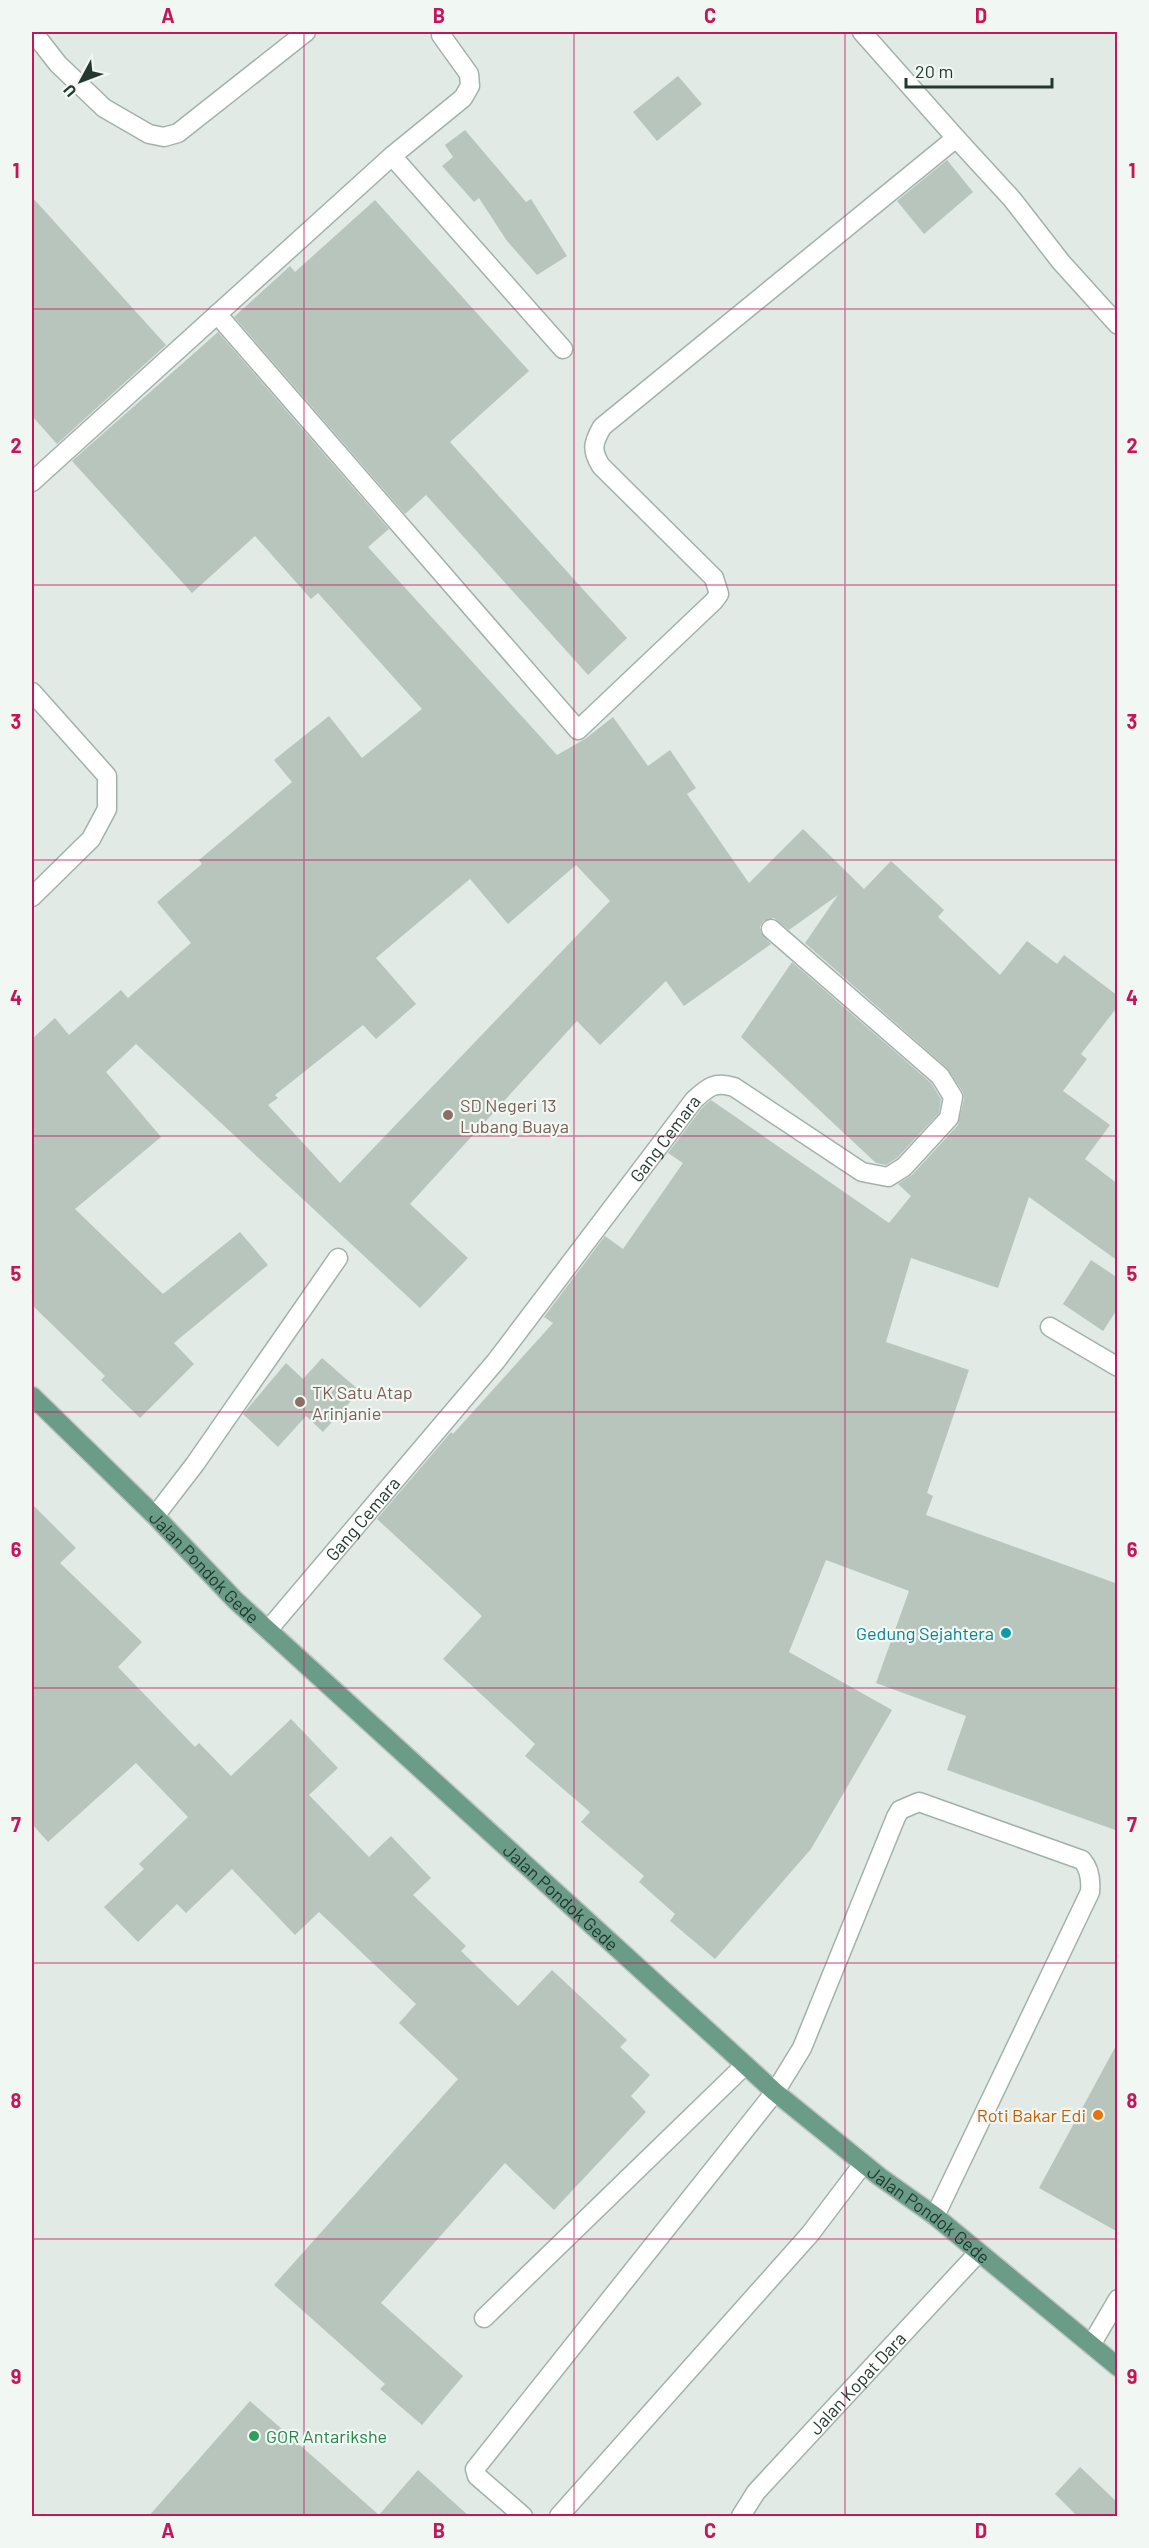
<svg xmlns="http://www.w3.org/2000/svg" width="1149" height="2548" font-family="Barlow,sans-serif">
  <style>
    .building { fill: #b7c5bd; fill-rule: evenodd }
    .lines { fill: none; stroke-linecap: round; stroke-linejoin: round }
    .service-casing { stroke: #a4b1ab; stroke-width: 21 }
    .minor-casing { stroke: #a4b1ab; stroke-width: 21 }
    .primary-casing { stroke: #bdc4c1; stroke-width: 21 }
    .service { stroke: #fff; stroke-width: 18 }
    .minor { stroke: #fff; stroke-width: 18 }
    .primary { stroke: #6a9c88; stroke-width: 18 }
    .grid { fill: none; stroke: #c2185b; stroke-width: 1.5; stroke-opacity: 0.55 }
    .education-dot { fill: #8d6e63; stroke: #f1f7f3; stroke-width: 2 }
    .culture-dot { fill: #0f9aa8; stroke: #f1f7f3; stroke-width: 2 }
    .food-dot { fill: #e8710a; stroke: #f1f7f3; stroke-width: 2 }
    .leisure-dot { fill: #2e9e5b; stroke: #f1f7f3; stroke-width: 2 }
    .labels { text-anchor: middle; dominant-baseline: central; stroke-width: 4.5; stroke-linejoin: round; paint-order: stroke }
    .education-label { font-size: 18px; fill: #785e54; stroke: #f1f7f3; text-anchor: start }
    .street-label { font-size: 18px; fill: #233930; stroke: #f1f7f3 }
    .culture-label { font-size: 18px; fill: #0d838f; stroke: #f1f7f3; text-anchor: end }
    .food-label { font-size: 18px; fill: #c56008; stroke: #f1f7f3; text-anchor: end }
    .leisure-label { font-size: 18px; fill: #27864d; stroke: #f1f7f3; text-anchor: start }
    .neatline { fill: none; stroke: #c2185b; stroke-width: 2 }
    .grid-label { font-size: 20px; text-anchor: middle; font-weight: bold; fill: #c2185b }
  </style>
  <rect width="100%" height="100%" fill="#e1eae5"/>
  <g class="building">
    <polygon points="678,76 702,104 657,141 633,112"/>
    <polygon points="465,130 526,202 531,199 567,256 537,275 507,241 479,198 474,202 442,166 453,157 445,145"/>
    <polygon points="947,160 973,192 924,234 897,201"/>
    <polygon points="32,197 166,345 57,444 32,416"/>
    <polygon points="375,200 529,371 450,442 627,638 588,675 426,495 405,514 234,317 290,266 295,272"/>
    <path d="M218 332 389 529 368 547 557 755 585 739 613 717 648 766 670 750 696 788 687 794 749 883 803 829 864 889 891 861 944 910 938 917 1000 975 1027 941 1057 964 1064 955 1118 996V1006L1081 1054 1087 1059 1063 1091 1110 1125 1085 1159 1118 1184V1261L1029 1197 998 1288 911 1258 886 1342 969 1370 927 1493 933 1496 926 1515 1118 1584V1831L947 1770 966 1716 876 1683 909 1591 826 1560 789 1652 892 1710 811 1849 715 1959 670 1921 675 1914 639 1882 644 1876 581 1822 590 1812 525 1756 535 1744 443 1659 482 1616 377 1519 451 1432 453 1434 553 1323 544 1317 605 1236 623 1249 683 1163 668 1153 702 1108 711 1100 889 1223 911 1196 898 1184 912 1175 958 1125 964 1099 963 1092 947 1068 805 943 838 895 789 930 774 918 763 921 760 927 761 933 771 944 684 1006 666 981 600 1045 577 1021 410 1204 468 1258 420 1308 136 1044 106 1072 161 1137 75 1209 163 1294 240 1232 268 1265 174 1343 194 1364 140 1418 101 1380 105 1376 32 1305V1039L55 1018 69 1035 121 990 128 998 191 943 157 902 202 864 199 860 292 782 274 760 329 716 362 758 422 709 318 593 311 599 255 536 192 593 72 461ZM576 865 610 901 340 1183 268 1105 278 1098 275 1095 363 1025 376 1039 416 1004 376 958 470 879 508 924Z"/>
    <polygon points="792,962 931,1083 941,1099 939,1113 897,1158 886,1165 876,1163 741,1037"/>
    <polygon points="1091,1260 1118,1278 1118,1308 1103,1331 1063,1304"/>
    <polygon points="322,1358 360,1391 323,1432 306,1416 278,1447 243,1414 286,1363 303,1379"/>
    <polygon points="32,1504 76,1548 60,1563 142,1642 118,1667 195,1747 199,1743 231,1776 291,1719 338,1768 309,1795 369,1857 391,1836 431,1878 413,1895 466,1946 461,1951 518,2006 552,1970 627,2040 620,2047 650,2075 631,2096 646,2112 554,2210 505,2163 381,2303 463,2376 422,2425 380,2389 385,2384 274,2285 458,2079 399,2023 416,2004 319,1912 295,1935 232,1869 186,1913 177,1904 138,1942 104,1907 144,1869 139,1864 188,1817 136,1763 48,1842 32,1824"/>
    <polygon points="1118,2042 1118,2232 1039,2188"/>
    <polygon points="250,2401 379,2515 418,2470 470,2517 148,2517"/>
    <polygon points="1080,2467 1118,2503 1118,2517 1078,2517 1055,2494"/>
  </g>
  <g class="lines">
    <g class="service-casing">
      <g id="service">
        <polyline points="32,692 107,776 107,809 91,839 32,897"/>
        <polyline points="155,1516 195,1464 338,1258"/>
        <polyline points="484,2318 745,2065"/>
        <path d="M523 2516 477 2476 475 2469 775 2092 802 2048 896 1817 900 1810 919 1802 1082 1860C1090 1869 1091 1881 1090 1892L935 2216"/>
        <polyline points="559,2516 810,2234 863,2164"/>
        <path id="s1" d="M741 2516 756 2492 978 2253"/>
      </g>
    </g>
    <g class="minor-casing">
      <g id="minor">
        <polyline points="33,32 58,64 104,108 149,134 164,137 178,133 306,32"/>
        <polyline points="862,32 956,138 1012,199 1061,262 1118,325"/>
        <polyline points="392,156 563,349"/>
        <path d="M217 314 578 730 714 601 719 594 714 578 601 466C591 450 593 443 602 427L956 138"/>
        <polyline points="32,482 392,156 463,98 470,86 469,74 441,35"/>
        <polyline points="1050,1327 1118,1367"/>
        <path id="s2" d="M268 1630 496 1361 694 1100C708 1087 715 1081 734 1087L862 1172 888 1177 904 1167 949 1118 953 1097 940 1076 771 929"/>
        <polyline points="1091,2345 1118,2299"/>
      </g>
    </g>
    <g class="primary-casing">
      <g id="primary">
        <path id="s3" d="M32 1396 155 1516 235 1600 775 2092 880 2177 935 2216 1118 2367"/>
      </g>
    </g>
    <use href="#service" class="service"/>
    <use href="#minor" class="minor"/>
    <use href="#primary" class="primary"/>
  </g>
  <path class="grid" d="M304 32V2516M574 32V2516M845 32V2516M32 309H1118M32 585H1118M32 860H1118M32 1136H1118M32 1412H1118M32 1688H1118M32 1963H1118M32 2239H1118"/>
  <g class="education-dot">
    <circle cx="448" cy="1115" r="6"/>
    <circle cx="300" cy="1402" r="6"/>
  </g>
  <circle class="culture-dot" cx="1006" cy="1633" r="6"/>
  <circle class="food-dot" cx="1098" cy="2115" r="6"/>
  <circle class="leisure-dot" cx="254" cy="2436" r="6"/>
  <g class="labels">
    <g class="education-label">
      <text x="460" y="1105">SD Negeri 13<tspan x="460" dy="21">Lubang Buaya</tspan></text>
      <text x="312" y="1392">TK Satu Atap<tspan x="312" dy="21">Arinjanie</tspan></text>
    </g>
    <g class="street-label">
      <text stroke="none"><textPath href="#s2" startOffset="632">Gang Cemara</textPath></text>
      <text stroke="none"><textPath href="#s2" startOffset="146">Gang Cemara</textPath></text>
      <text stroke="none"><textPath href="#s3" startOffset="243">Jalan Pondok Gede</textPath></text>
      <text stroke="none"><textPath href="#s3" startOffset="729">Jalan Pondok Gede</textPath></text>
      <text stroke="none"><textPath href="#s3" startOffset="1215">Jalan Pondok Gede</textPath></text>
      <text stroke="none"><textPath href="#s1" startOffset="177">Jalan Kopat Dara</textPath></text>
    </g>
    <g class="culture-label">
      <text x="994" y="1633">Gedung Sejahtera</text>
    </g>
    <g class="food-label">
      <text x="1086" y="2115">Roti Bakar Edi</text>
    </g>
    <g class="leisure-label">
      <text x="266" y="2436">GOR Antarikshe</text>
    </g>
  </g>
  <rect width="1149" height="2548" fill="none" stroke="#f1f7f3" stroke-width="66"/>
  <g transform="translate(81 81) rotate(229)" stroke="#f1f7f3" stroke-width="4.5" paint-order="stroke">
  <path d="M0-4.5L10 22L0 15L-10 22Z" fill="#233930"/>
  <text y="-9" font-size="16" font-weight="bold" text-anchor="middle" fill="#233930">U</text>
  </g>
  <path d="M906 78v9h146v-9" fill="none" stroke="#233930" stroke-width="3"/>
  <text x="915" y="78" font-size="18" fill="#233930" stroke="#f1f7f3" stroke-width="4.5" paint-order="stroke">20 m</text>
  <rect x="33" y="33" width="1083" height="2482" class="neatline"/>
  <g class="grid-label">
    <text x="168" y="23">A</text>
    <text x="439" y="23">B</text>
    <text x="710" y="23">C</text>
    <text x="981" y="23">D</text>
    <text x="16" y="178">1</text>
    <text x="1132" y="178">1</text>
    <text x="16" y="453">2</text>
    <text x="1132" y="453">2</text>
    <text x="16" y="729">3</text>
    <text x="1132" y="729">3</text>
    <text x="16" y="1005">4</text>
    <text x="1132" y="1005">4</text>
    <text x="16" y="1281">5</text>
    <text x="1132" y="1281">5</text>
    <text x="16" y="1557">6</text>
    <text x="1132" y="1557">6</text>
    <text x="16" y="1832">7</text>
    <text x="1132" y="1832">7</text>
    <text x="16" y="2108">8</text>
    <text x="1132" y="2108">8</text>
    <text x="16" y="2384">9</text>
    <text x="1132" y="2384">9</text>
    <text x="168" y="2538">A</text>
    <text x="439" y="2538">B</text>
    <text x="710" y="2538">C</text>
    <text x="981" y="2538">D</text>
  </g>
</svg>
